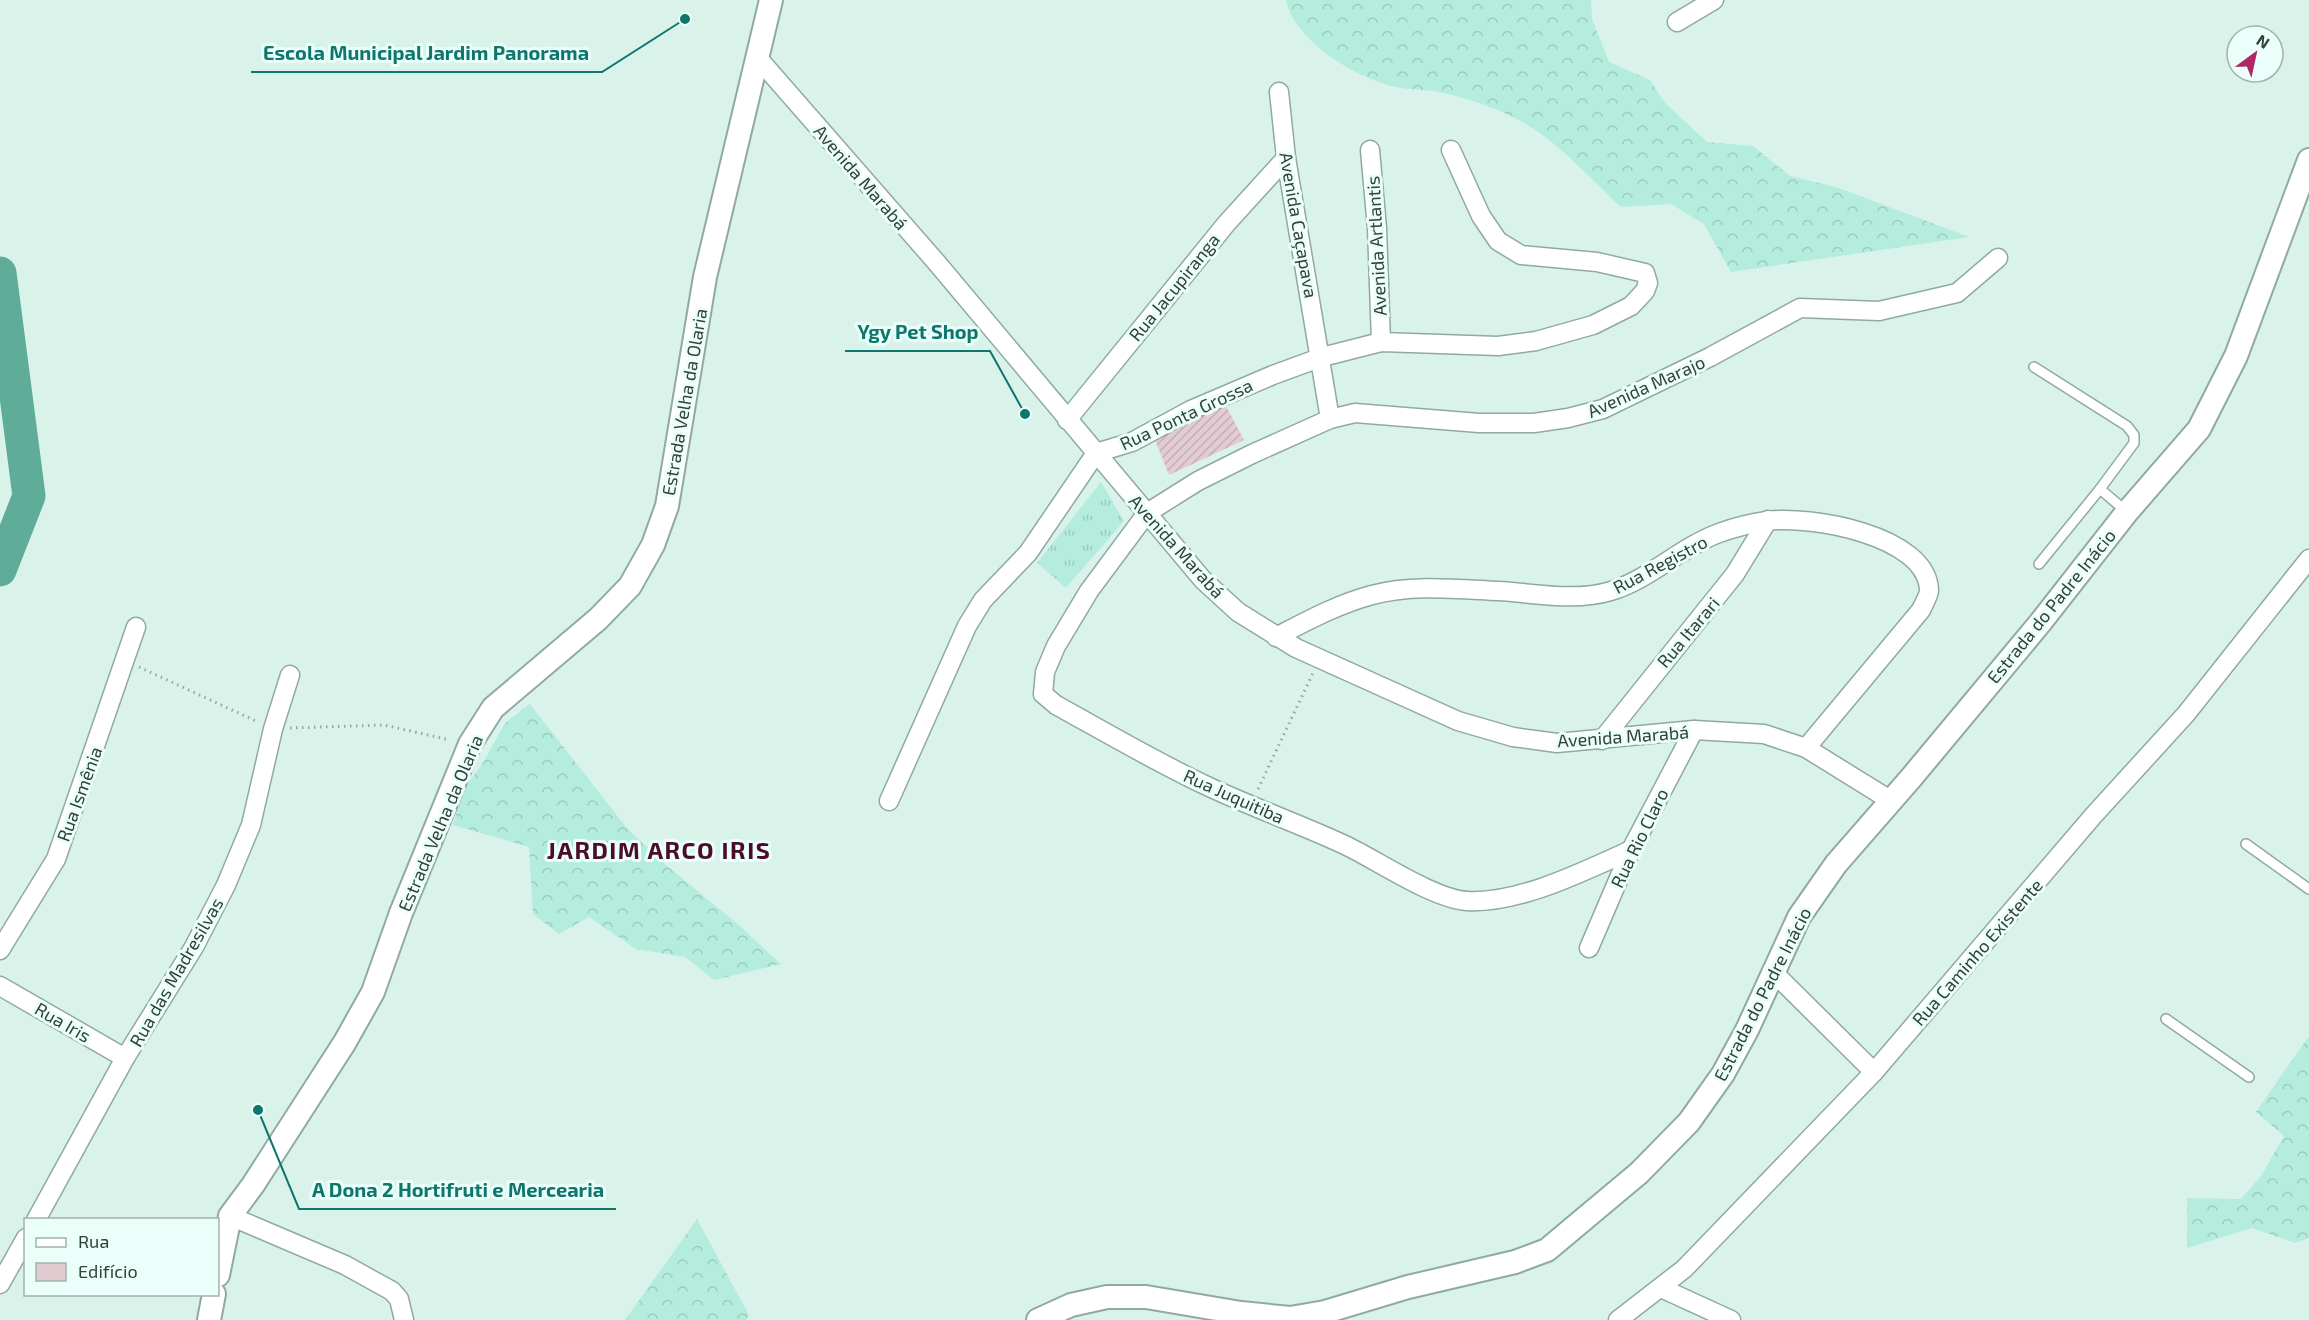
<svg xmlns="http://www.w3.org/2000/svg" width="2309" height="1320" font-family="'Exo 2',sans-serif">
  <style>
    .forest { fill: url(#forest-crowns) }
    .park { fill: url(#park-tufts) }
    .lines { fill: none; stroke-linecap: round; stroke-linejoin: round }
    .river { stroke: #5fac99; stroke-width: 33 }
    .building { fill: url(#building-hatch) }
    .service-casing { stroke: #90a9a2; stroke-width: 12 }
    .minor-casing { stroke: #90a9a2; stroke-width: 21 }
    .tertiary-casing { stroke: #90a9a2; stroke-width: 26 }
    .path { stroke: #93a6a0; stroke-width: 3; stroke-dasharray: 1.5 4.5; stroke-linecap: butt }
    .service { stroke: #fff; stroke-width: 9 }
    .minor { stroke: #fff; stroke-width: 18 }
    .tertiary { stroke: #fff; stroke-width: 22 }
    .labels { text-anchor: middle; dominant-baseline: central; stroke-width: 6; stroke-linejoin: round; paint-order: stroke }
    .street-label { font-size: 18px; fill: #353f3c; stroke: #eafff9 }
    .district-label { font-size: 24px; font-weight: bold; letter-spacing: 1.5px; fill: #4c0b2b; stroke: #eafff9 }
    .leader { fill: none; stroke: #0f766e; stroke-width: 2 }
    .callout-dot { fill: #0f766e; stroke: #eafff9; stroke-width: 2 }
    .callout-label { font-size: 20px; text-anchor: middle; font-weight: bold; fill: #0f766e; stroke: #eafff9; stroke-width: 6; stroke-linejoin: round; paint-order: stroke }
  </style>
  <defs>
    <pattern id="forest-crowns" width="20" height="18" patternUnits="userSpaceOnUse" patternTransform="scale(1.5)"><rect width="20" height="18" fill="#b4ecdd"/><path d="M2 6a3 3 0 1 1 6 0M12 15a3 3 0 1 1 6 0" fill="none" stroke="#9bcbbf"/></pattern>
    <pattern id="park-tufts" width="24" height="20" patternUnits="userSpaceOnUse" patternTransform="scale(1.5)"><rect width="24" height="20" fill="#b4ecdd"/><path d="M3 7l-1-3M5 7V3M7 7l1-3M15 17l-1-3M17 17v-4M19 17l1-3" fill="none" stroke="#9bcbbf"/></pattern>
    <pattern id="building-hatch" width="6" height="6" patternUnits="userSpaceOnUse" patternTransform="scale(1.5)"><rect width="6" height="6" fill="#e3cbd2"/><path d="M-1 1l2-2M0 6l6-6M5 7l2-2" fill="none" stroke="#c3afb5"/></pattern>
  </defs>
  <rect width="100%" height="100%" fill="#d9f3eb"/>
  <g class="forest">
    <path d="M1286 0H1591L1592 19 1609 62 1650 80 1665 103 1707 142 1753 146 1790 176 1836 187 1969 237 1731 272 1704 224 1671 204 1621 207C1589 178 1562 145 1524 123 1500 109 1465 97 1438 92 1424 89 1410 90 1397 87 1357 79 1294 41 1286 0Z"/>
    <polygon points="530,704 626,827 666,865 740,926 781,964 714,980 685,957 636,949 589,917 559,934 533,914 529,847 453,825 463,790 483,763 505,723"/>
    <polygon points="2309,1036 2309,1238 2295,1243 2252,1228 2187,1248 2187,1198 2241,1199 2261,1176 2284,1136 2256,1112"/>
    <polygon points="697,1219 749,1315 746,1320 625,1320"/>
  </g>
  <polygon class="park" points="1101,482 1124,521 1066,588 1037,563"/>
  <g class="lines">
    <polyline class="river" points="0,273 29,496 0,570"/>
  </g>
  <polygon class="building" points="1224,402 1244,440 1169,475 1153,435"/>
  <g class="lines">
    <g class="service-casing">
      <g id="service">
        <polyline points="2034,367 2127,426 2134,435 2134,443 2100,489 2127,512"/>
        <polyline points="2039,564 2100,489"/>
        <polyline points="2246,844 2309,889"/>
        <polyline points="2166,1019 2249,1077"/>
      </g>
    </g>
    <g class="minor-casing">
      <g id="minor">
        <polyline points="1677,22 1714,0"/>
        <polyline points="757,57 937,263 1203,580 1238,612 1296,648 1458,721 1513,737 1557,743 1694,730 1764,734 1806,748 1890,800"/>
        <polyline points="1279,92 1286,158 1330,419"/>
        <polyline points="1370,150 1377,228 1381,342"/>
        <polyline points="1067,420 1226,224 1286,158"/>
        <path d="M1276 637C1307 621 1338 604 1372 595 1412 584 1457 589 1498 591 1535 593 1575 602 1611 591 1650 579 1681 547 1719 533 1733 528 1752 523 1767 521 1809 515 1927 535 1929 590 1929 596 1923 605 1921 610L1806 748"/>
        <polyline points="1602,740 1735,574 1768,520"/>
        <polyline points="889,801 967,626 983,600 1028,553 1096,453 1132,442 1191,410 1273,375 1322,357 1381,342 1498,346 1536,341 1593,325 1631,306 1645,291 1648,283 1645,273 1597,262 1521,255 1498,241 1481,216 1451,150"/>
        <path d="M1631 850C1584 871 1519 904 1467 901 1434 899 1378 861 1347 846 1300 824 1251 807 1205 785 1154 761 1105 732 1056 705L1043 694 1045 672 1056 646 1089 591 1147 513 1198 481 1252 454 1330 419 1355 413 1479 423H1534L1568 418 1603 409 1710 357 1800 308 1879 311 1957 293 1998 258"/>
        <polyline points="1589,948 1631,850 1694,730"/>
        <polyline points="0,950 56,859 136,627"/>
        <polyline points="1772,971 1874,1072"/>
        <polyline points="0,986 125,1058"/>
        <polyline points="230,1216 345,1265 392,1291 399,1299 404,1320"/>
        <polyline points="36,1220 125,1058 194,947 226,885 251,825 273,729 290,675"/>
        <polyline points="0,1284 26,1238"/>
        <polyline points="1661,1288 1731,1320"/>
        <polyline points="1618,1320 1684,1269 1874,1072 2093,816 2186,714 2309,559"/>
      </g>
    </g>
    <g class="tertiary-casing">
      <g id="tertiary">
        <polyline points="218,1275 230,1216 253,1185 345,1042 373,992 401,913 470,744 493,708 598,619 630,586 653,545 667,506 705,277 771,0"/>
        <polyline points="209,1320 214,1294"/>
        <polyline points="1038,1320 1071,1305 1107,1297 1146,1297 1241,1313 1290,1318 1325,1312 1408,1287 1515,1262 1547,1250 1639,1173 1689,1122 1723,1074 1747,1030 1799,917 1836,864 1911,778 2040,623 2127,512 2199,429 2236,356 2309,160"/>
      </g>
    </g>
    <g class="path">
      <polyline points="139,667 258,722"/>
      <polyline points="290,728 384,725 450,740"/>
      <polyline points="1258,789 1313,673"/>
    </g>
    <use href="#service" class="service"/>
    <use href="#minor" class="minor"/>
    <use href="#tertiary" class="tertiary"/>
  </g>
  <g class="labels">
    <g class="street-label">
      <text transform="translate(861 177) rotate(49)">Avenida Marabá</text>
      <text transform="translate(1299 225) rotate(80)">Avenida Caçapava</text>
      <text transform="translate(1376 246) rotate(-93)">Avenida Artlantis</text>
      <text transform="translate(1174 287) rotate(-51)">Rua Jacupiranga</text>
      <text transform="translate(1646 386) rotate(-24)">Avenida Marajo</text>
      <text transform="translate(684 402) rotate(-80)">Estrada Velha da Olaria</text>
      <text transform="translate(1186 414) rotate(-25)">Rua Ponta Grossa</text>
      <text transform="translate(1177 546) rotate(48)">Avenida Marabá</text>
      <text transform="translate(1660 564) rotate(-28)">Rua Registro</text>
      <text transform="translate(2051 606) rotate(-51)">Estrada do Padre Inácio</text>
      <text transform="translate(1688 632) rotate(-50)">Rua Itarari</text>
      <text transform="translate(1623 736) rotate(-4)">Avenida Marabá</text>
      <text transform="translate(79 794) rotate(-70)">Rua Ismênia</text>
      <text transform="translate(1234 796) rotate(24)">Rua Juquitiba</text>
      <text transform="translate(440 823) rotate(-67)">Estrada Velha da Olaria</text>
      <text transform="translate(1639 838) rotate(-64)">Rua Rio Claro</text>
      <text transform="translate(1977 952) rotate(-49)">Rua Caminho Existente</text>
      <text transform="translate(176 972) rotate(-60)">Rua das Madresilvas</text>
      <text transform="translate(1762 994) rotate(-63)">Estrada do Padre Inácio</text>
      <text transform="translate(63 1022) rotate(30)">Rua Iris</text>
    </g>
    <g class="district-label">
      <text x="659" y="849">JARDIM ARCO IRIS</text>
    </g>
  </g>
  <path class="leader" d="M685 19L602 72H251M1025 414L990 351H845M258 1110L299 1209H616"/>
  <g class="callout-dot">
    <circle cx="685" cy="19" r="6"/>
    <circle cx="1025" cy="414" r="6"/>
    <circle cx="258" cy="1110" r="6"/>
  </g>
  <g class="callout-label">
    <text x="426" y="60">Escola Municipal Jardim Panorama</text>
    <text x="918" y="339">Ygy Pet Shop</text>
    <text x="458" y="1197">A Dona 2 Hortifruti e Mercearia</text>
  </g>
  <rect x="24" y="1218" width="195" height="78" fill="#eafff9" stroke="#a2b2ad" stroke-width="1.5"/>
  <rect x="36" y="1238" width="30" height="9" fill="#ffffff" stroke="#a2b2ad" stroke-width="1.5"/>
  <text x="78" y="1248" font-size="18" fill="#353f3c">Rua</text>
  <rect x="36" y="1263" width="30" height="18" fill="#e3cbd2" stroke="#a2b2ad" stroke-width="1.5"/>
  <text x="78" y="1278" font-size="18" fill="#353f3c">Edifício</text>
  <g transform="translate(2255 54) rotate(33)"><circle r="28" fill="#eafff9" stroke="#a2b2ad" stroke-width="1.5"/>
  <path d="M0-4.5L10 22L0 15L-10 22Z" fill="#af2769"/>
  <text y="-9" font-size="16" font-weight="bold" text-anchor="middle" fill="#353f3c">N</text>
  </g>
</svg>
